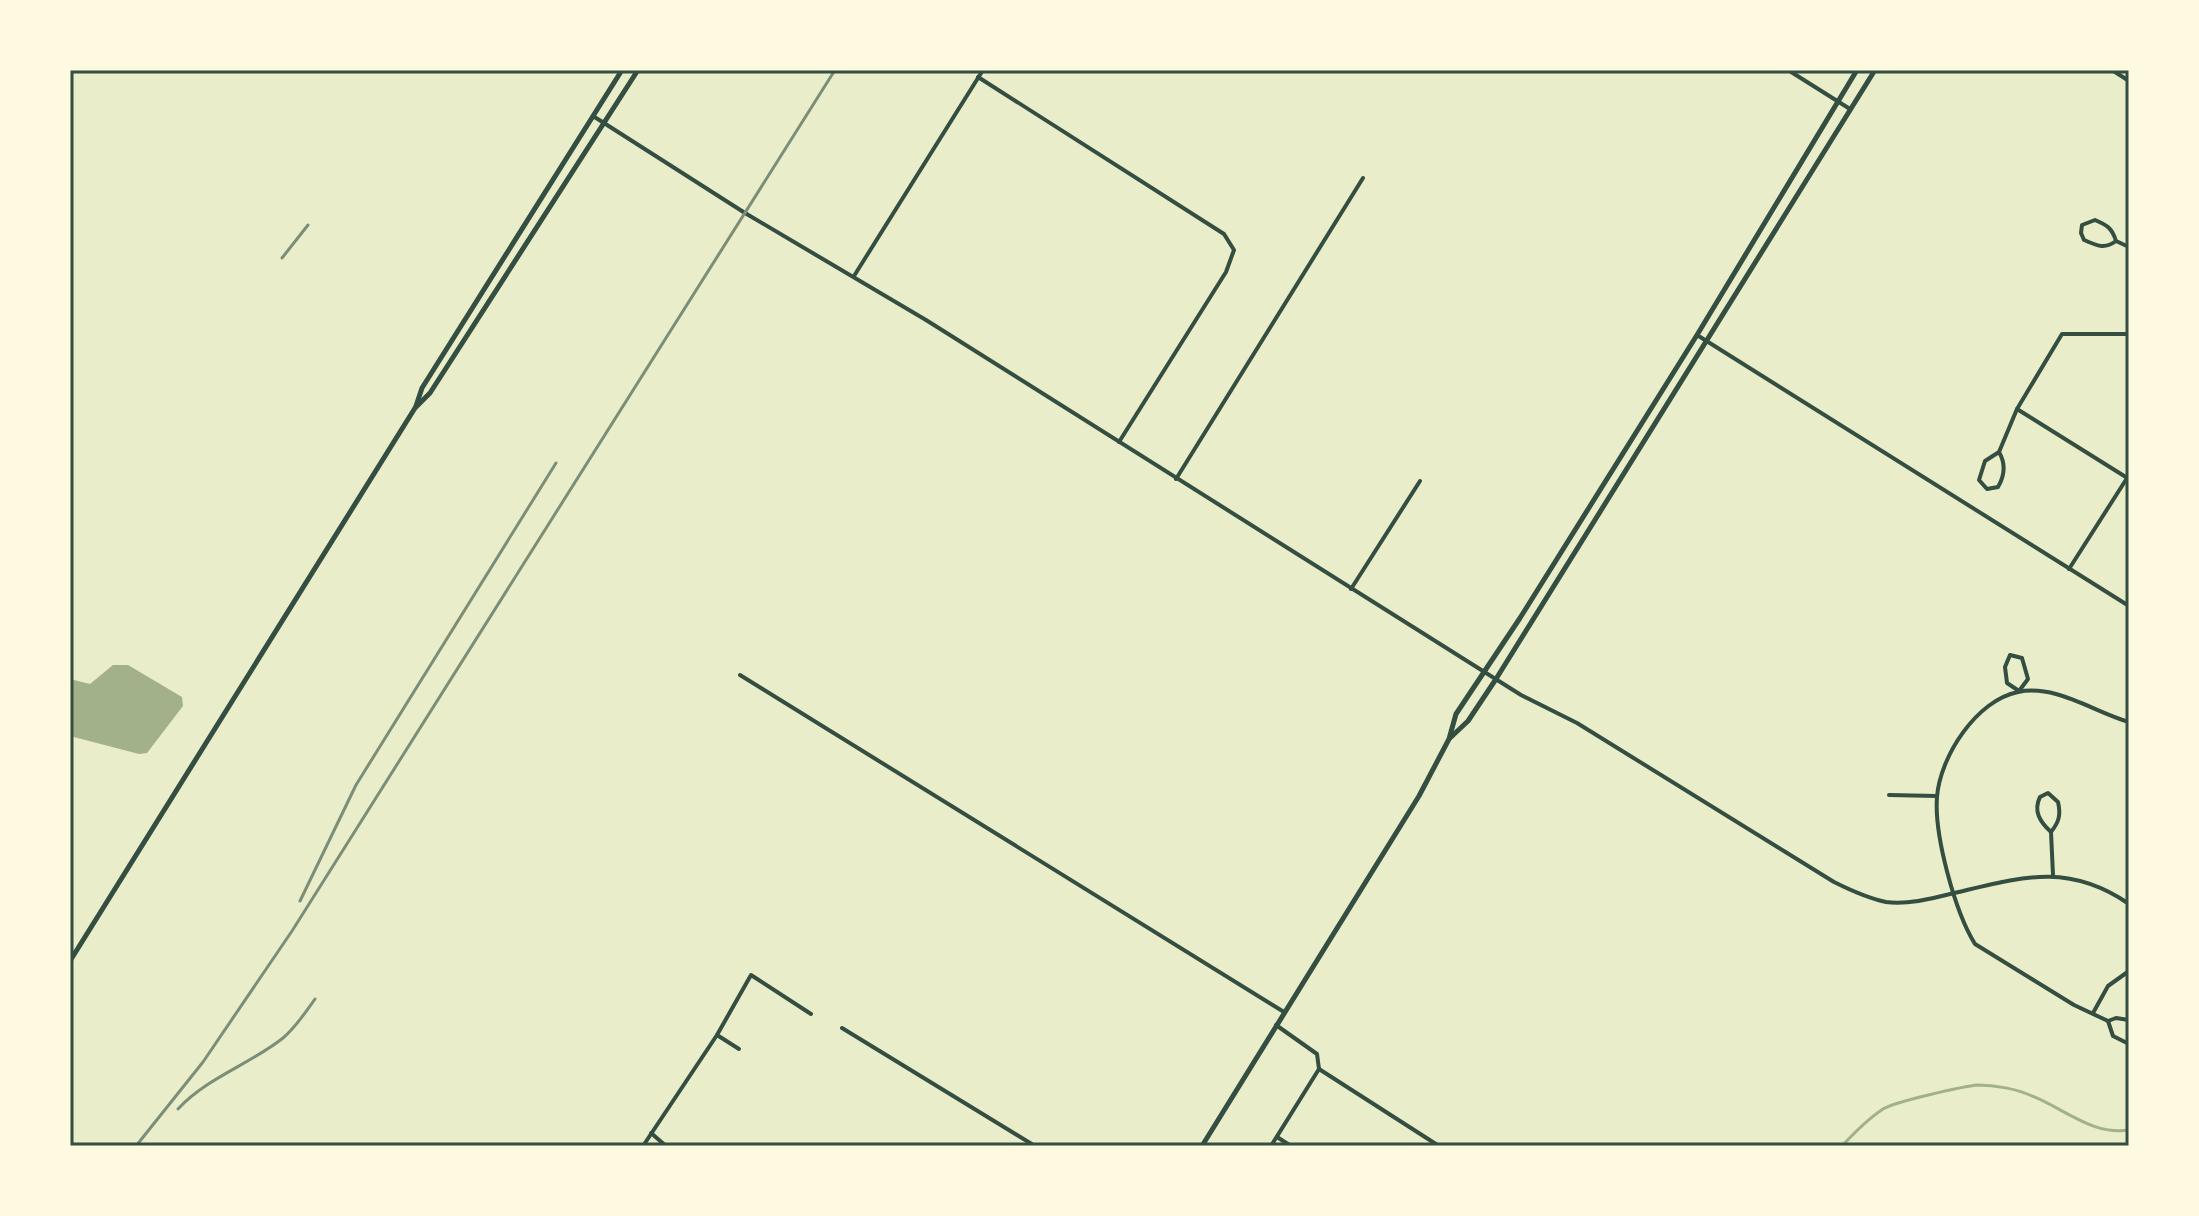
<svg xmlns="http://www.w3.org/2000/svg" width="2199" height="1216" font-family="Mulish,sans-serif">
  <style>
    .water { fill: #a3b18a }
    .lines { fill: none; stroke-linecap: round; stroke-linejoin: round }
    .stream { stroke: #a3b18a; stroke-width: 3 }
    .minor { stroke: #344e41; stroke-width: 4 }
    .tertiary { stroke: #344e41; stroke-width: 4 }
    .secondary { stroke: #344e41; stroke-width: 5 }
    .rail { stroke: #7c8e77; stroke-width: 3 }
    .neatline { fill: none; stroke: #344e41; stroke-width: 3 }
  </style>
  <rect width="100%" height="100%" fill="#e9edc9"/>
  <polygon class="water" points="113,665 128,665 182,697 183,706 147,753 139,754 70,736 70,679 90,684"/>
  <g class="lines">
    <path class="stream" d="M1842 1146C1854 1133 1868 1119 1883 1109 1894 1102 1964 1086 1978 1085 1995 1085 2017 1089 2032 1096 2063 1108 2093 1136 2129 1130"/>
    <g class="minor">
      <polyline points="1788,70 1850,109"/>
      <polyline points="2112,70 2129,81"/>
      <polyline points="978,77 1224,234 1234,250 1226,272 1119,442"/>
      <path d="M2116 241C2104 250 2096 245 2084 240L2081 233 2082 225 2095 220C2107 225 2112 228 2116 241L2129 247"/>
      <polyline points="854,276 983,70"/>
      <polyline points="1697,335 2129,606"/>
      <polyline points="2017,409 2129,479"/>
      <path d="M1999 452C2006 464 2005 475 1998 487L1987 489 1979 480 1985 461 1999 452 2017 409 2062 334H2129"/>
      <polyline points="1176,479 1363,178"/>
      <polyline points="2069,569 2129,475"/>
      <polyline points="1351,589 1420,481"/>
      <polygon points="2010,655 2022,658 2028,679 2019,691 2007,683 2005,667"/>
      <polyline points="740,675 1284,1012"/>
      <path d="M2129 722C2094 712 2056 684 2018 692 1977 700 1940 756 1937 797 1934 835 1955 912 1975 944L2074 1005 2108 1021 2116 1018 2129 1020"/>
      <polyline points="1889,795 1937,796"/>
      <path d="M2051 832C2040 822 2033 811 2040 797L2048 793 2058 802C2061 815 2059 822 2051 832L2053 875"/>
      <polyline points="2093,1013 2108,986 2129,971"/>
      <polyline points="2108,1021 2113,1036 2129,1044"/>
      <polyline points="842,1028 1035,1146"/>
      <polyline points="717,1035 739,1049"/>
      <polyline points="1319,1069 1439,1146"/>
      <polyline points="651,1133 666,1146"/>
      <polyline points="1277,1137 1291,1146"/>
      <polyline points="643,1146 717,1035 751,975 811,1014"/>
      <polyline points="1271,1146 1319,1069 1317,1054 1276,1025"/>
    </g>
    <path class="tertiary" d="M593 116 745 213 926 320 1521 695 1577 723 1834 882C1850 890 1867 898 1886 902 1905 905 1927 900 1946 895 2016 879 2065 860 2129 904"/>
    <g class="secondary">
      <polyline points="416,406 422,388 622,70"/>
      <polyline points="1450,738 1468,721 1496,679 1875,70"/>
      <polyline points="70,961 415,408 430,393 638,70"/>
      <polyline points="1202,1146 1419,796 1449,739 1456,714 1520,618 1697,335 1857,70"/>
    </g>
    <g class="rail">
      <polyline points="282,258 308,225"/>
      <polyline points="300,901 356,785 556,463"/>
      <path d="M178 1109C208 1077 249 1065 283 1038 296 1027 305 1013 315 999"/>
      <polyline points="136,1146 203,1062 292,931 835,70"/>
    </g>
  </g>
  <rect width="2199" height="1216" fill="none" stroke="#fefae0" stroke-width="144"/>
  <rect x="72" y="72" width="2055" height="1072" class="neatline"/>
</svg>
